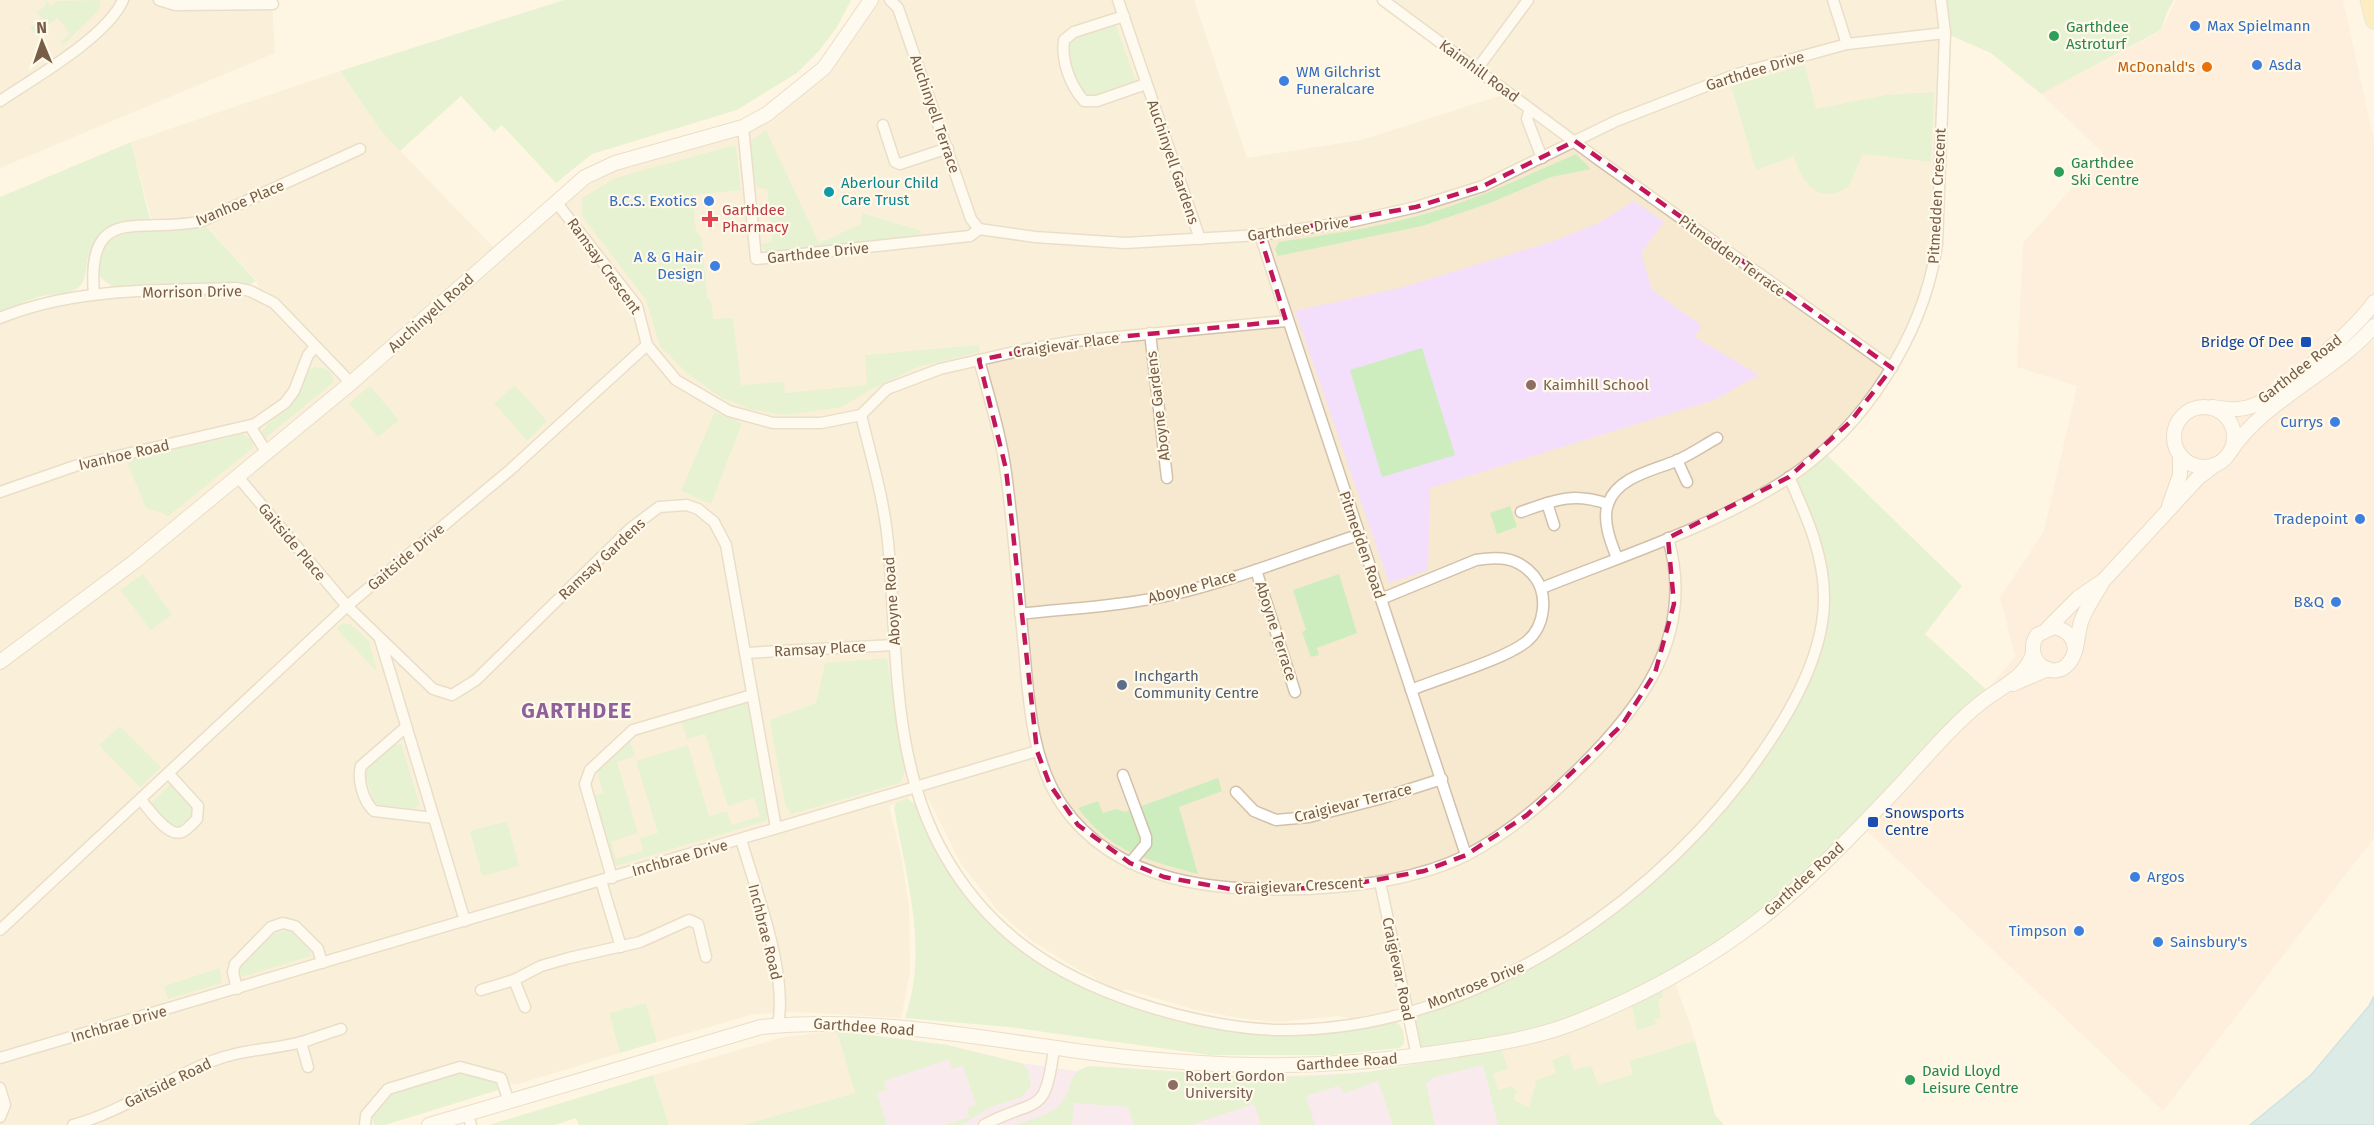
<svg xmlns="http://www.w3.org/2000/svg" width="2374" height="1125" font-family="'Fira Sans',sans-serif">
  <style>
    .residential { fill: #f7e9cf }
    .commercial { fill: #ffe6d5 }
    .education { fill: #f3defb }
    .green { fill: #cdedbf }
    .water { fill: #b4ddea; stroke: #99ccdc; stroke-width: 1.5 }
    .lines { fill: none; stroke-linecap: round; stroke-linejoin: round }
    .minor-casing { stroke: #d2c1aa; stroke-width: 13 }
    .tertiary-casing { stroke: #d2c1aa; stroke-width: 16 }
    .primary-casing { stroke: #dfd8d3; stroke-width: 19 }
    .minor { stroke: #fff; stroke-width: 10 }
    .tertiary { stroke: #fff; stroke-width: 14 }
    .primary { stroke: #ffe398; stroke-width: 16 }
    .marked { fill: none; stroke: #c2185b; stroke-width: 4.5; stroke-dasharray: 12 8; stroke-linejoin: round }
    .shop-dot { fill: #3f7fe0; stroke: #fff9ea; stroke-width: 2 }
    .leisure-dot { fill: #2e9e5b; stroke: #fff9ea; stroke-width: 2 }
    .food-dot { fill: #e8710a; stroke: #fff9ea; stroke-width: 2 }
    .culture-dot { fill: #0f9aa8; stroke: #fff9ea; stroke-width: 2 }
    .health-dot { fill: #e0444e; stroke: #fff9ea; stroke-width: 2 }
    .transit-dot { fill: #1a4fb4; stroke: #fff9ea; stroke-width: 2 }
    .education-dot { fill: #8d6e63; stroke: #fff9ea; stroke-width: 2 }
    .service-dot { fill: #5c6f8a; stroke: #fff9ea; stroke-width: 2 }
    .labels { text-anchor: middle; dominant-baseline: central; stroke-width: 4.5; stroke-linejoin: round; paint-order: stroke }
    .shop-label { font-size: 15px; fill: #366cbe; stroke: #fff9ea; text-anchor: end }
    .leisure-label { font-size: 15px; fill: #27864d; stroke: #fff9ea; text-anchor: start }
    .food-label { font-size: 15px; fill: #c56008; stroke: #fff9ea; text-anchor: end }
    .street-label { font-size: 15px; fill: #785d46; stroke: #fff9ea }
    .culture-label { font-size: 15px; fill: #0d838f; stroke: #fff9ea; text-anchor: start }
    .health-label { font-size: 15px; fill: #be3a42; stroke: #fff9ea; text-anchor: start }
    .transit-label { font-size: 15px; fill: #164399; stroke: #fff9ea; text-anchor: end }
    .education-label { font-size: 15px; fill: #785e54; stroke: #fff9ea; text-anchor: start }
    .service-label { font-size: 15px; fill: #4e5e75; stroke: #fff9ea; text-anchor: start }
    .district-label { font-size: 21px; font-weight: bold; letter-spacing: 1.5px; fill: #8e609c; stroke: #fff9ea }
  </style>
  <rect width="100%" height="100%" fill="#fef6e2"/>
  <g class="residential">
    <polygon points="0,0 272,0 275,53 0,168"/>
    <polygon points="871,0 1194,0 1247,158 1361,140 1509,93 1383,0 1941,0 1933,271 1892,368 1823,451 1823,576 1819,637 1780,722 1691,840 1558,947 1451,997 1362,1022 1340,1016 1278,1022 1239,1018 1192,1009 1129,990 1097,990 1096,978 1077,969 1032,941 998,911 961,864 929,800 912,796 889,806 901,855 909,906 910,973 901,1018 797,1012 754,1014 657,1042 646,1003 609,1013 620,1053 515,1085 460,1067 388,1089 365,1125 0,1125 0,318 50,300 236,288 261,295 256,280 202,221 153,226 131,142 340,71 382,132 498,252 585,177 743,127 824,68"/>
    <polygon points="1675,983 1691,1026 1715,1115 1724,1125 1502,1125 1485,1054 1573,1032 1615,1015"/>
    <polygon points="837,1031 856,1093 743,1125 669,1125 653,1075 783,1037"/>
  </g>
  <polygon class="commercial" points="2176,0 2343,0 2374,140 2374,838 2163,1111 1867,831 2015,657 2000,597 2044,531 2077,386 2017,367 2023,243 2103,153 2041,94 2161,31"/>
  <g class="education">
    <polygon points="1634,201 1664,222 1641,253 1652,290 1702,326 1695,337 1759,375 1714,400 1430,488 1428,570 1389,583 1295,311 1400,288 1551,242 1597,224"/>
    <polygon points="837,1031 947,1045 1021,1063 1077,1071 1089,1066 1266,1077 1368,1072 1485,1054 1502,1125 743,1125 855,1093"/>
  </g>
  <g class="green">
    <polygon points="46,0 51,5 57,1 100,0 100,9 63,45 60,42 70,34 58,18 35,34 30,28 42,20 37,12 45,6"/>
    <polygon points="564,0 851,0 837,27 819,51 797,73 737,110 592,154 556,183 502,125 494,132 461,96 400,151 382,132 340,71"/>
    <polygon points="1941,0 2174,0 2167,12 2161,30 2041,94 1991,53 1945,33"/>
    <path d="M1115 23 1136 82C1124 87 1105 98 1091 95 1074 92 1060 53 1072 40 1080 30 1103 27 1115 23Z"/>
    <path d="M1805 65 1816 109 1886 95 1934 92 1931 162 1863 154 1849 186C1819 207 1802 183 1794 156L1756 170 1731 86Z"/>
    <polygon points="766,130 819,243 861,224 862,213 922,231 915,238 773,254 765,251 760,244 772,242 767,189 759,188 754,183 750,141"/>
    <path d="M131 142 150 220C123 221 95 227 88 257 85 268 88 282 75 290 67 294 53 294 43 296 29 299 14 307 0 312V197Z"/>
    <polygon points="731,146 736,147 741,190 693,195 696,231 702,238 707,296 712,304 713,319 733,318 741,385 784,382 785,393 867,385 865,355 979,345 980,352 918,367 870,390 842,407 787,415 753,410 722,398 688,374 660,346 646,300 582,216 582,198 615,178"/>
    <path d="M1576 154 1591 169 1551 177 1490 203 1422 226 1278 256 1275 249 1279 242C1326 235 1373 228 1418 216 1473 201 1524 177 1576 154Z"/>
    <path d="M205 225 256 281 250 285 236 282 115 287C106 283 98 278 97 268 92 219 178 234 205 225Z"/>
    <polygon points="1422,348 1455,455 1382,477 1350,370"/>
    <path d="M315 367C327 368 332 370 334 382L265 438 262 432C268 421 279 417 288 408 297 397 301 385 306 372Z"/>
    <polygon points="515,385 547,421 527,441 494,403"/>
    <polygon points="370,386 399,420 378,437 349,403"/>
    <polygon points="715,412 742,423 711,504 681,491"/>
    <polygon points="243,434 252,440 253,448 167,517 165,514 146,508 126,460"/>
    <polygon points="1823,451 1962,586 1925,634 1992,695 1757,921 1579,1021 1417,1056 1407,1013 1498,978 1651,879 1757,760 1814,655 1823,576 1789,477"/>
    <polygon points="1510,506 1517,527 1497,534 1490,513"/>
    <polygon points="143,574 172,615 151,630 120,590"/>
    <polygon points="1339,574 1357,633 1317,648 1319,655 1311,657 1302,632 1306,630 1293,590"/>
    <polygon points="342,624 350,624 369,641 377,672 336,628"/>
    <polygon points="887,658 905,771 900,783 791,814 785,804 770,720 816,703 825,663"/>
    <polygon points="742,701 749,704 768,817 766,821 612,867 591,797 603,793 596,768 629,738 635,756 617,762 638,833 611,842 616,859 643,851 640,838 658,833 636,761 688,745 709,816 727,811 732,825 760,816 754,798 728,806 705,734 687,739 681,719"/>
    <polygon points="120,726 161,767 140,787 99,745"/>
    <polygon points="392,744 401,744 420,805 413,809 379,805 373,800 365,773 367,766"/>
    <path d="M1218 778 1222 791 1179 807 1198 874C1148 860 1111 853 1078 808L1098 801 1103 813 1116 809 1125 812Z"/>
    <polygon points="171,784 192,808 192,816 178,827 171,826 151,803"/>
    <path d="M907 798 915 804C933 840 948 875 973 906 1043 992 1183 1036 1290 1035 1326 1035 1359 1023 1394 1021 1403 1025 1405 1034 1404 1044L1400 1048 1330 1055H1210L1009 1027 905 1018C929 948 906 878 894 808L896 803Z"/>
    <polygon points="507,821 519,866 482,876 470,831"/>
    <polygon points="291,929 310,947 311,956 242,977 239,971 240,966 270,935"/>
    <polygon points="220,968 222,983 168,999 164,986"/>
    <polygon points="1662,990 1663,998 1658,999 1661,1018 1654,1020 1656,1024 1637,1030 1632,1006"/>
    <polygon points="646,1003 657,1042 620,1053 609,1013"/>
    <polygon points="837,1031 947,1045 1021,1063 1028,1069 1031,1086 1022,1097 991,1107 961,1125 945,1125 969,1117 967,1108 976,1105 963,1066 952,1069 949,1059 884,1081 887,1090 877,1093 887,1124 884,1125 743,1125 855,1093"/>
    <path d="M1695 1041 1715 1115 1724 1125H1498L1483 1065 1435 1077 1426 1083 1435 1125H1393L1378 1081 1345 1093 1338 1086 1306 1096 1315 1125H1261L1254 1104 1190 1125H1134L1128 1107 1074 1103 1072 1125H1014C1029 1120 1051 1116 1062 1102 1075 1086 1064 1075 1089 1066L1266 1077 1317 1076 1368 1072 1502 1050 1508 1069 1493 1074 1498 1090 1512 1086 1517 1092 1513 1099 1529 1108 1536 1082 1534 1081 1556 1073 1552 1060 1569 1054 1574 1070 1591 1065 1598 1085 1633 1074 1629 1061Z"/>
    <polygon points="462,1072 495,1081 498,1090 385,1125 374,1125 372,1117 391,1091"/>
    <polygon points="653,1075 669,1125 579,1125 576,1118 555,1125 489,1125"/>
  </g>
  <polygon class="water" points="2374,996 2374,1125 2250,1125 2311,1075 2369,1006"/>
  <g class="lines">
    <g class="minor-casing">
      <g id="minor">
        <polyline points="159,0 175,5 273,4"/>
        <polyline points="890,0 898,8 971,219 979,229"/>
        <polyline points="1118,0 1200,239"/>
        <polyline points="1383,0 1599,160 1892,368"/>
        <polyline points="1833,0 1847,44"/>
        <path d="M1124 16 1074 32 1064 40C1061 61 1070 85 1084 101H1097L1146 84"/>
        <polyline points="1477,69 1528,0"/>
        <path d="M0 101C34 78 107 37 123 0"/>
        <polyline points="1530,109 1527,119 1542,158"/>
        <polyline points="883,125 895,162 900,164 948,148"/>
        <polyline points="743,127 756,259 970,236 979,229"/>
        <polyline points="556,202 637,306 647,345 676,380 729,411 773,423 821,423 861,415"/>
        <polyline points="979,229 1035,237 1125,243 1260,235 1354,221 1416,207 1483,186 1616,121 1737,74 1847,44 1945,33"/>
        <polyline points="1260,235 1466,855"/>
        <path d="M94 294C86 201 141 235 202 221L360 149"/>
        <path d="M0 318C75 287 157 291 236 288L250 291 274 303 351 383"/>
        <polyline points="1150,333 1167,478"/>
        <path d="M979 360C989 397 1001 435 1006 473 1014 532 1018 590 1024 648 1029 701 1031 759 1062 805 1117 885 1220 892 1309 889 1361 886 1419 879 1467 855 1505 835 1540 806 1570 777 1638 712 1697 638 1668 538"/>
        <path d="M861 415C871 457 884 499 888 542 898 645 890 760 944 854 988 932 1053 975 1137 1003 1183 1018 1231 1029 1280 1030 1460 1032 1636 918 1743 779 1780 730 1823 664 1824 601 1825 557 1807 517 1789 477"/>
        <polyline points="861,415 887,389 940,369 1023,350 1075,341 1286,321"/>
        <polyline points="250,426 267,453"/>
        <polyline points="1677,460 1687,482"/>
        <polyline points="238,477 347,606 433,689 452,695 476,680 631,528 659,507 687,505 698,509 714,522 726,545 776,828"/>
        <polyline points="0,492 75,466 255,424 285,403 294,391 308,355 314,348"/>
        <polyline points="1547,503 1554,525"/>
        <path d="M1521 512C1555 500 1572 492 1608 504"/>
        <path d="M1617 558C1611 543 1602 521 1608 504 1617 477 1654 470 1676 461 1690 455 1703 446 1717 438"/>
        <polyline points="1256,570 1295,692"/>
        <path d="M1542 588C1624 555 1713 527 1787 479 1864 428 1924 335 1937 244L1945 33 1941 0"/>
        <path d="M1381 599 1476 560C1499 556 1518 557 1534 576 1549 595 1545 627 1526 642 1503 660 1440 678 1411 690"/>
        <path d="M1020 614C1072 608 1124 606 1175 594 1237 579 1297 555 1358 535"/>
        <polyline points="380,639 465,921"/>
        <polyline points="745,653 894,645"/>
        <path d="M406 727 361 766C357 779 363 801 374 811L434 818"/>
        <polyline points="1123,775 1146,837 1146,844 1130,863"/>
        <polyline points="1236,792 1254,811 1276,820 1309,817 1379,799 1442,779"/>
        <path d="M141 800C149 809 168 838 182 832 187 830 193 823 197 819L198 806 169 774"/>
        <path d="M741 839C756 892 788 972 778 1025"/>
        <polyline points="612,878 585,784 590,770 633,730 752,695"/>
        <polyline points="601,881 621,947"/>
        <polyline points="1380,882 1417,1056"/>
        <polyline points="0,930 347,606 510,470 647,345"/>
        <polyline points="514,980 525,1007"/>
        <polyline points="237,989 233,972 235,964 271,927 283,923 295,926 318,949 322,963"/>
        <polyline points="481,990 514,980 541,966 569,958 640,942 689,920 698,924 706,957"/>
        <polyline points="301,1042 308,1067"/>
        <polyline points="0,1058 1037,751"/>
        <polyline points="0,1088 5,1105 0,1117"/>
        <polyline points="467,1113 471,1125"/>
        <path d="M73 1125C122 1112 164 1080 212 1061 243 1049 271 1050 302 1042 315 1038 328 1033 341 1029"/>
        <polyline points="365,1125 366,1115 388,1089 460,1067 501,1078 509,1102"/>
        <path d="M984 1125C1038 1096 1045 1119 1054 1048"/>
      </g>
    </g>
    <g class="tertiary-casing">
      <g id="tertiary">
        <circle cx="2204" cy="437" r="30"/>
        <path d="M2213 407C2229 410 2244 411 2259 403 2284 391 2359 326 2374 302"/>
        <path d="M2230 452C2265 399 2332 374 2374 326"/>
        <polyline points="2169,506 2180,475 2180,455"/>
        <polyline points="2048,628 2079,597 2104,580 2198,478 2215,465"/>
        <path d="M2075 650C2074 637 2067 630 2054 627L2037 635C2022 659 2052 683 2069 663 2078 652 2077 635 2081 622 2085 609 2094 597 2101 585"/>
        <polyline points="0,662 134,562 351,383 585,177 615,163 743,127 767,114 824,68 871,0"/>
        <polyline points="2013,684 2048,669"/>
        <path d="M429 1125 761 1027C873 1015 989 1040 1100 1054 1225 1069 1330 1070 1455 1050 1496 1044 1540 1037 1579 1021 1641 996 1706 961 1759 920 1804 885 1844 844 1883 803 1915 771 1947 729 1983 701 2000 688 2027 676 2033 653"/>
      </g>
    </g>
    <g class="primary-casing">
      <polyline id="primary" points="2369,0 2374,20"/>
    </g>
    <use href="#minor" class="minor"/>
    <use href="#tertiary" class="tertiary"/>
    <use href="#primary" class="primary"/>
  </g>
  <path d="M0 0H2374V1125H0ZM1575 141 1892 368 1850 422 1789 477 1668 538 1674 604 1655 673 1622 725 1527 815 1466 855 1424 871 1332 888 1230 889 1164 877 1130 863 1078 825 1050 785 1037 751 1006 469 979 360 1075 341 1286 321 1260 235 1416 207 1483 186Z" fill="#fef6e2" fill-opacity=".55" fill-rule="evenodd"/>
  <path class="marked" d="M1575 141 1892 368 1850 422 1789 477 1668 538 1674 604 1655 673 1622 725 1527 815 1466 855 1424 871 1332 888 1230 889 1164 877 1130 863 1078 825 1050 785 1037 751 1006 469 979 360 1075 341 1286 321 1260 235 1416 207 1483 186Z"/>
  <g class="shop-dot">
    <circle cx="2195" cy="26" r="6"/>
    <circle cx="2257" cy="65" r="6"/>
    <circle cx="1284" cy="81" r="6"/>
    <circle cx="709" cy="201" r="6"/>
    <circle cx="715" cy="266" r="6"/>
    <circle cx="2335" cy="422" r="6"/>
    <circle cx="2360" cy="519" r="6"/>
    <circle cx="2336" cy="602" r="6"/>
    <circle cx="2135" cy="877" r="6"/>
    <circle cx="2079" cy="931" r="6"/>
    <circle cx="2158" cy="942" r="6"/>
  </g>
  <g class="leisure-dot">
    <circle cx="2054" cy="36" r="6"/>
    <circle cx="2059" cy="172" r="6"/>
    <circle cx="1910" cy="1080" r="6"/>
  </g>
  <circle class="food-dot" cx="2207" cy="67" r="6"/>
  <circle class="culture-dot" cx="829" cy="192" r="6"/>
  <path class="health-dot" d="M707 210h6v6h6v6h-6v6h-6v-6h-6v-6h6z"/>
  <g class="transit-dot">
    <rect x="2300" y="336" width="12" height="12" rx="3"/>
    <rect x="1867" y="816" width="12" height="12" rx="3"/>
  </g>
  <g class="education-dot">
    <circle cx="1531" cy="385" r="6"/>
    <circle cx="1173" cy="1085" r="6"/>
  </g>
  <circle class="service-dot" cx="1122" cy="685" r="6"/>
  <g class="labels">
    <g class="shop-label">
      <text x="2207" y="26" text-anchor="start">Max Spielmann</text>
      <text x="2269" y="65" text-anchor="start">Asda</text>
      <text x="1296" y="72" text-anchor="start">WM Gilchrist<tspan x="1296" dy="17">Funeralcare</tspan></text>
      <text x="697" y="201">B.C.S. Exotics</text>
      <text x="703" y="257">A &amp; G Hair<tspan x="703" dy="17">Design</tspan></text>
      <text x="2323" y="422">Currys</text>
      <text x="2348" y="519">Tradepoint</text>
      <text x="2324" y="602">B&amp;Q</text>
      <text x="2147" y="877" text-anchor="start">Argos</text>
      <text x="2067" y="931">Timpson</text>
      <text x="2170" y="942" text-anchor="start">Sainsbury's</text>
    </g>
    <g class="leisure-label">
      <text x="2066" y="27">Garthdee<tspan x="2066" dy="17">Astroturf</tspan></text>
      <text x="2071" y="163">Garthdee<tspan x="2071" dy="17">Ski Centre</tspan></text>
      <text x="1922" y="1071">David Lloyd<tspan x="1922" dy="17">Leisure Centre</tspan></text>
    </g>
    <g class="food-label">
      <text x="2195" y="67">McDonald's</text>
    </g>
    <g class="street-label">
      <text transform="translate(1479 71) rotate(36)">Kaimhill Road</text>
      <text transform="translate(1755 71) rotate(-17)">Garthdee Drive</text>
      <text transform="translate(935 114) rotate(71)">Auchinyell Terrace</text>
      <text transform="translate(1173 162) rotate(71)">Auchinyell Gardens</text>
      <text transform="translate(1937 196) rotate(-87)">Pitmedden Crescent</text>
      <text transform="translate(240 203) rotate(-23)">Ivanhoe Place</text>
      <text transform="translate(1298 229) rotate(-8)">Garthdee Drive</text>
      <text transform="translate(818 253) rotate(-6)">Garthdee Drive</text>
      <text transform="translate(1732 256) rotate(36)">Pitmedden Terrace</text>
      <text transform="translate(604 266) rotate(54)">Ramsay Crescent</text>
      <text transform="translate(192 292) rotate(-1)">Morrison Drive</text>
      <text transform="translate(431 313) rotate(-42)">Auchinyell Road</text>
      <text transform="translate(1066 345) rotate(-8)">Craigievar Place</text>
      <text transform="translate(2300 369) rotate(-38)">Garthdee Road</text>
      <text transform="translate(1158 406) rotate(-97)">Aboyne Gardens</text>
      <text transform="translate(124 455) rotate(-13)">Ivanhoe Road</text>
      <text transform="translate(292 542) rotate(50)">Gaitside Place</text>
      <text transform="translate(1362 545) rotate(71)">Pitmedden Road</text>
      <text transform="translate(406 557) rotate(-40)">Gaitside Drive</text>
      <text transform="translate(602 559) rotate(-43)">Ramsay Gardens</text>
      <text transform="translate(1192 587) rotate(-15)">Aboyne Place</text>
      <text transform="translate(892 601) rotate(-94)">Aboyne Road</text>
      <text transform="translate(1276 631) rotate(72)">Aboyne Terrace</text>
      <text transform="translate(820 649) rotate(-3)">Ramsay Place</text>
      <text transform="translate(1353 803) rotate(-14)">Craigievar Terrace</text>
      <text transform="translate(680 858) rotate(-16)">Inchbrae Drive</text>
      <text transform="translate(1804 879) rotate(-42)">Garthdee Road</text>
      <text transform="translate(1299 886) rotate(-3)">Craigievar Crescent</text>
      <text transform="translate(765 932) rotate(76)">Inchbrae Road</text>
      <text transform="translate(1398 969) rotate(78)">Craigievar Road</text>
      <text transform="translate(1476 985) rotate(-22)">Montrose Drive</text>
      <text transform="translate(119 1024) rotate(-16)">Inchbrae Drive</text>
      <text transform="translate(864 1027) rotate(4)">Garthdee Road</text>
      <text transform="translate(1347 1062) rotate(-4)">Garthdee Road</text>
      <text transform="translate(168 1083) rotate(-26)">Gaitside Road</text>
    </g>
    <g class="culture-label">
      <text x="841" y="183">Aberlour Child<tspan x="841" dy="17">Care Trust</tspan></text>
    </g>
    <g class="health-label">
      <text x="722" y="210">Garthdee<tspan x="722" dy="17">Pharmacy</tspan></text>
    </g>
    <g class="transit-label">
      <text x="2294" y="342">Bridge Of Dee</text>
      <text x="1885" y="813" text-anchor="start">Snowsports<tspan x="1885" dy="17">Centre</tspan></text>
    </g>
    <g class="education-label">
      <text x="1543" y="385">Kaimhill School</text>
      <text x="1185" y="1076">Robert Gordon<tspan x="1185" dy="17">University</tspan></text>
    </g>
    <g class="service-label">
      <text x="1134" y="676">Inchgarth<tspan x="1134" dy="17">Community Centre</tspan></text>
    </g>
    <g class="district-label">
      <text x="577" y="711">GARTHDEE</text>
    </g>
  </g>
  <g transform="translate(42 42) rotate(358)" stroke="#fff9ea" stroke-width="4.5" paint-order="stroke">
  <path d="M0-4.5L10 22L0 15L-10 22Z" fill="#785d46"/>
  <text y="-9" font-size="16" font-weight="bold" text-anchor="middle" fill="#785d46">N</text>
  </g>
</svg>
